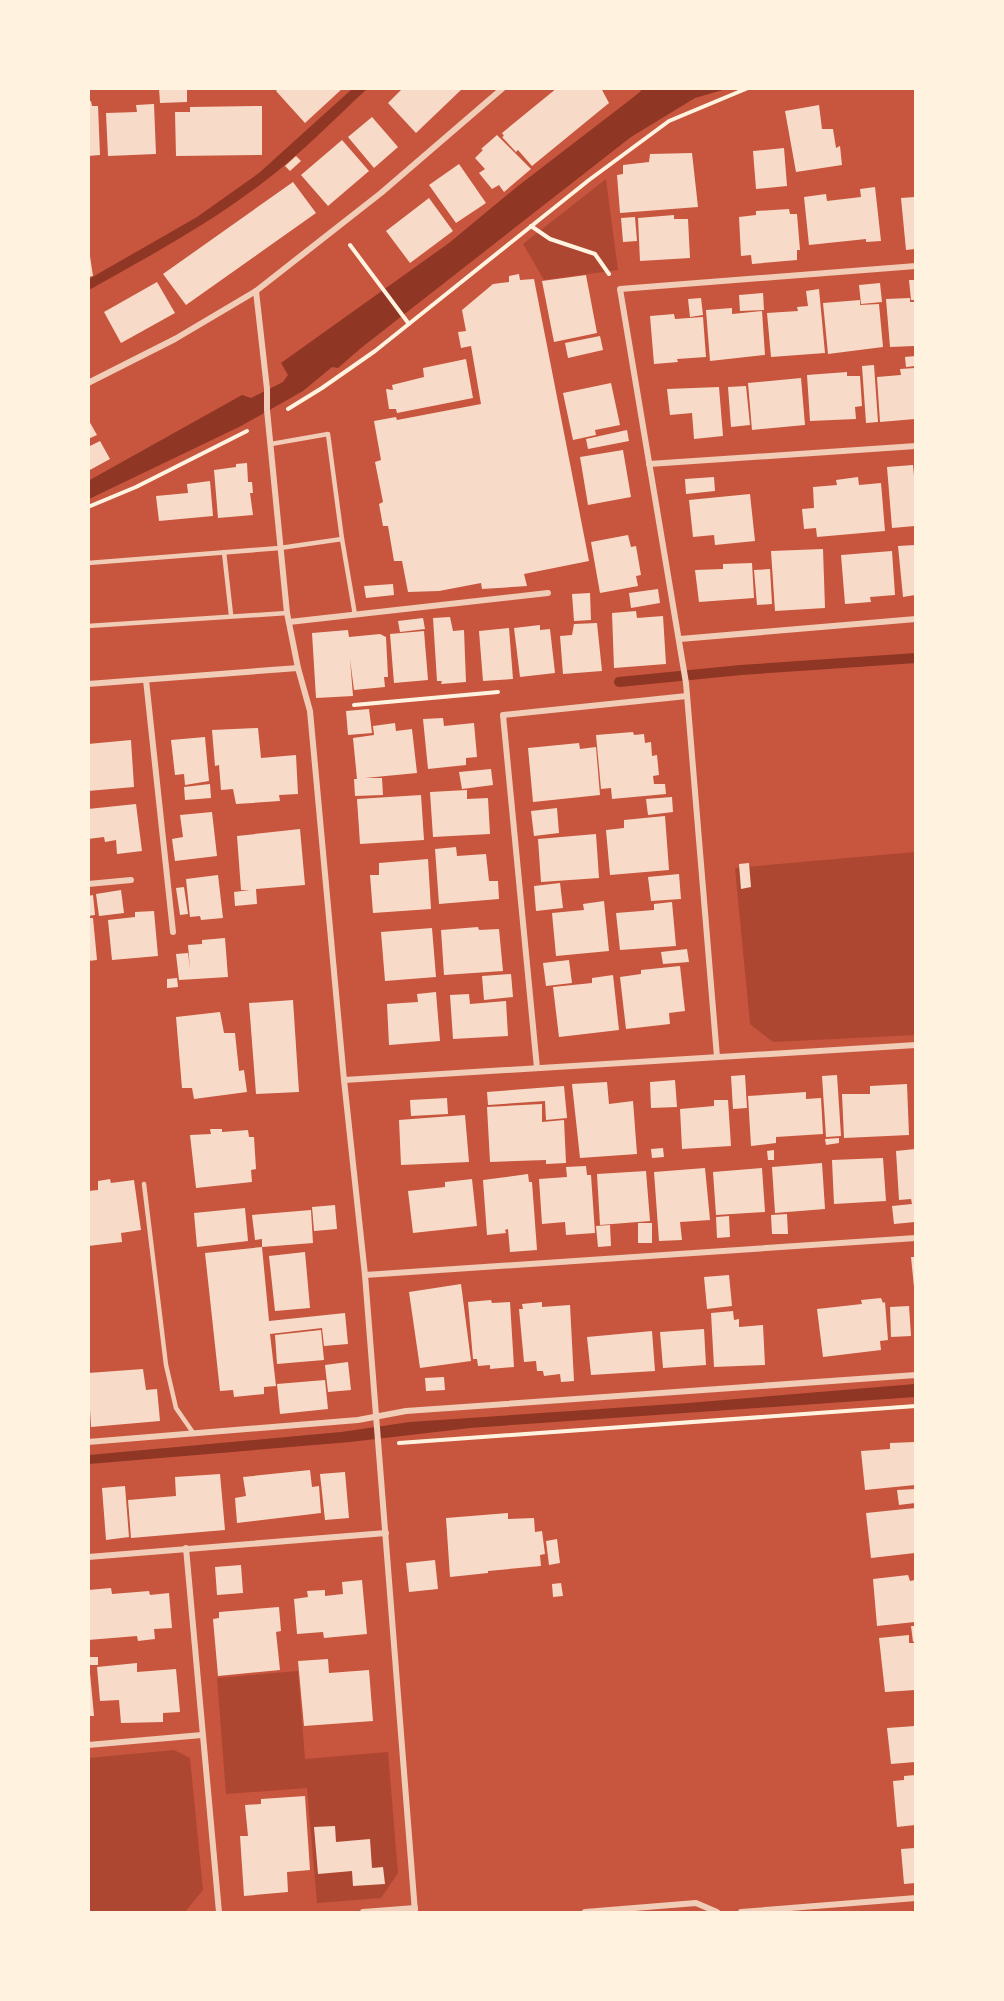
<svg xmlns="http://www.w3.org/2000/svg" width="1004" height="2001" font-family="'Fira Sans',sans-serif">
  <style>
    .green { fill: #ae4732 }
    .water { fill: #8f3625 }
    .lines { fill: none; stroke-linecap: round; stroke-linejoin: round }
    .stream { stroke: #8f3625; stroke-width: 10 }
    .building { fill: #f7dbc8 }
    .path { stroke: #fff3e0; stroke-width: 4 }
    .service { stroke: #f1ccb7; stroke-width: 4.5 }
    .minor { stroke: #f1ccb7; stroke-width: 6 }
  </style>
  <rect width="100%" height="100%" fill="#c8553d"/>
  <g class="green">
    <polygon points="606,179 618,270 544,280 523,244"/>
    <polygon points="915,852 915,1035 773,1042 750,1024 735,868"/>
    <polygon points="298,1671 305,1759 388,1752 398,1873 381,1898 317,1903 307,1788 226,1794 217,1678"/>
    <polygon points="174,1750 190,1758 203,1890 185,1912 89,1912 89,1758"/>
  </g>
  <g class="water">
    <path d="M352 89H367C332 121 299 156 261 184 207 225 148 257 89 290V279L197 217 259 173Z"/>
    <polygon points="640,89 726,89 695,98 631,137 361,348 338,368 332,367 303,391 241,426 89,499 88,481 242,395 251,398 283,382 288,375 281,363 449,243 518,186 635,96 641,91"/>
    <polygon points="915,1384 915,1397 470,1428 350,1442 89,1464 89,1455 341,1432 410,1422 688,1403"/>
  </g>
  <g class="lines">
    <polyline class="stream" points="619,682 741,670 916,658"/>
  </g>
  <g class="building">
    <polygon points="159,88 187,88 187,102 160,103"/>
    <polygon points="279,88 343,88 305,123 276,91"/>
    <polygon points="403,88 463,88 416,133 388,103"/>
    <polygon points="557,88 601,88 609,103 532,166 518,150 516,152 502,137 504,136 502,133"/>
    <polygon points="88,101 91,101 92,106 98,106 100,155 88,156"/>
    <polygon points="154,104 156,154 108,156 106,113 137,112 136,105"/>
    <polygon points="819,105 822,129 833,129 836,148 840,146 842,165 796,172 785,111"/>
    <polygon points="262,106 262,155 176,156 175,112 190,112 190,107"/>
    <polygon points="372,117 398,147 374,168 348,137"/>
    <polygon points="497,135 531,169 504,192 499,185 492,189 479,173 485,169 475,158 483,150 481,149"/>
    <polygon points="342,140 369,171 328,206 301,175"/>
    <polygon points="784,148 787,186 756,189 753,151"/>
    <polygon points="692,153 698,207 620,213 617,175 623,174 623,165 649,162 650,154"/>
    <polygon points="296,156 301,161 290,171 285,166"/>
    <polygon points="459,164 486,203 456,223 429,185"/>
    <polygon points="293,182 316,213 186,305 163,274"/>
    <polygon points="875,187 881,241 866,242 866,239 809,245 804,197 826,194 827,201 861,197 860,189"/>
    <polygon points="915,197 915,249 906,250 901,198"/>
    <polygon points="429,198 453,231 410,263 386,231"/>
    <polygon points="789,209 790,214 797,214 800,250 797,250 797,260 752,264 751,255 741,256 739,217 756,215 756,211"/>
    <polygon points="674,215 674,219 688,219 690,258 640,261 638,218"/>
    <polygon points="635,217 637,241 623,242 621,218"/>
    <polygon points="90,256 93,276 88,277 88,257"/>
    <polygon points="519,274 520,280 534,279 589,561 524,574 527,586 482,589 481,583 439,591 408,592 402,561 394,561 388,526 383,526 379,504 383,502 375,462 381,460 374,421 396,417 397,420 481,404 471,346 461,348 458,332 466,331 462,310 493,284 509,282 509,276"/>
    <polygon points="586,275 597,333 554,342 542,281"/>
    <polygon points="909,280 915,280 915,300 911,300"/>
    <polygon points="157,282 175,313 121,343 104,312"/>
    <polygon points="880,283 882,302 861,304 859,285"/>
    <polygon points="819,289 825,353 771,357 767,313 798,311 797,307 808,306 806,291"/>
    <polygon points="763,293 764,310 740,311 739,295"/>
    <polygon points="701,298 703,315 690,317 688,299"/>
    <polygon points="910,298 910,302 915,302 915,343 914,346 890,347 886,299"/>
    <polygon points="860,300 860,305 879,304 883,347 828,354 823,303"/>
    <polygon points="732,308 732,314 762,311 765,355 710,361 706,310"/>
    <polygon points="674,314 675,319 703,317 706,357 677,359 678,362 654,364 650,316"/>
    <polygon points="600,336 603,350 568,358 565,343"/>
    <polygon points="915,356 915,366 906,367 905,357"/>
    <polygon points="466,359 473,398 397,413 396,409 389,409 386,389 393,390 392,385 424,377 423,368"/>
    <polygon points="874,365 878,422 866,423 862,366"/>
    <polygon points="915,368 915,419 880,422 877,377 901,375 900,369"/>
    <polygon points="847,372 847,376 860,376 862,406 855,407 856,419 810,421 807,375"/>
    <polygon points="801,378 805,425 752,430 748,383"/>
    <polygon points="611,383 620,425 595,430 596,435 573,440 563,393"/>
    <polygon points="746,386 750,425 731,427 728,387"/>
    <polygon points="719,387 723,436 694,439 692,413 670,415 667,389"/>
    <polygon points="88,419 97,435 88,439"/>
    <polygon points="627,430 629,441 588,449 586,439"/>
    <polygon points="100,441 110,459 88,471 88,447"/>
    <polygon points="623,450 631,497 588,505 580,457"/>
    <polygon points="247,463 248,482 252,482 253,493 250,493 253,515 218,518 214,470 236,467 236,464"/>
    <polygon points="913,465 915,487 915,526 892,528 887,467"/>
    <polygon points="714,477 715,491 686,494 685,479"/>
    <polygon points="858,477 859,485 881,483 885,531 817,537 816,528 804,529 802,509 814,508 813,487 837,485 836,480"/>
    <polygon points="210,481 213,516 159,521 156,496 188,493 187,484"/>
    <polygon points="750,494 755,541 715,545 714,535 693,537 689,500"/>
    <polygon points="628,535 631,547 636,546 641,575 636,576 638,586 600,593 591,542"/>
    <polygon points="915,545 915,595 903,597 898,546"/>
    <polygon points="823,549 825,608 775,611 771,551"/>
    <polygon points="892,551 895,595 870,597 871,602 845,604 841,555"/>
    <polygon points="752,563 754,598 699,602 695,570 723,569 723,564"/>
    <polygon points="770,569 772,604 757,605 754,570"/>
    <polygon points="393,584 394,595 366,598 364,586"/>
    <polygon points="658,589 660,603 631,608 629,593"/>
    <polygon points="590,593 591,620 574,621 572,594"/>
    <polygon points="636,611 637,618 663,616 666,664 614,668 612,613"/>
    <polygon points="450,617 453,631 464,630 466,682 441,684 442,681 437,681 433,618"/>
    <polygon points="423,618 425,629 400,632 398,621"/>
    <polygon points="597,623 602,671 563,674 560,636 572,635 574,624"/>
    <polygon points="540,625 540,630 550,629 555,673 520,677 514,628"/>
    <polygon points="509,628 513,679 483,681 479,631"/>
    <polygon points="348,630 349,637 380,634 386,637 388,677 384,677 385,687 354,690 350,659 353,696 316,698 312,633"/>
    <polygon points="424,631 428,680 394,683 390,634"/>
    <polygon points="369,709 372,733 348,735 346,711"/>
    <polygon points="443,718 444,726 474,723 477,757 466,758 466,765 428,769 423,719"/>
    <polygon points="395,723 396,731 412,729 417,773 365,778 382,778 383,795 355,796 354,779 357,779 353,738 374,735 373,726"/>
    <polygon points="258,728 261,758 296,755 298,794 279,795 280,801 236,804 233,789 221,790 219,765 215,766 212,730"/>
    <polygon points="633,732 634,735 644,734 645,743 651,742 652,756 657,755 659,775 653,776 654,784 665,784 666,794 612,799 611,788 601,789 596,735"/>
    <polygon points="205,737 209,781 185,785 184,774 175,775 171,740"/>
    <polygon points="131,740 134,787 88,791 88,744"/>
    <polygon points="579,743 580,749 596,747 600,795 533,802 528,748"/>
    <polygon points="491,769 493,785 462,789 459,772"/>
    <polygon points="210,784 211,798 185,800 184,787"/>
    <polygon points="467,790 467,799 488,798 490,834 433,837 430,792"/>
    <polygon points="421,795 424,840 360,844 357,799"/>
    <polygon points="672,797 673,812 648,815 646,799"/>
    <polygon points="136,804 142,851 117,854 116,840 105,842 104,837 88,839 88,809"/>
    <polygon points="557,808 559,833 534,836 531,811"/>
    <polygon points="212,812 217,856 175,861 172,839 183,837 180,815"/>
    <polygon points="665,816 669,870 610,875 606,830 624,828 624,820"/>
    <polygon points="300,829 305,885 256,889 257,904 235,906 234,892 250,890 241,890 237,836"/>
    <polygon points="596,834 599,878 541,882 538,839"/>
    <polygon points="456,847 457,856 486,854 489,881 498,881 499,899 439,904 435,849"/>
    <polygon points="428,859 431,909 373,913 370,875 379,875 379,863"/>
    <polygon points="749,863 751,887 741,889 739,864"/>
    <polygon points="679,874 681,899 651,901 648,877"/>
    <polygon points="218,875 223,918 201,920 200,916 190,917 186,879"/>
    <polygon points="560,883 563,908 536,911 534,886"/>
    <polygon points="184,887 188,914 180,915 176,888"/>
    <polygon points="121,890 124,913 99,916 96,894"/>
    <polygon points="93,895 95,915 88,916 88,896"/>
    <polygon points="604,901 609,951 556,956 552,913 584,910 583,904"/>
    <polygon points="672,902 676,946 620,950 616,913 654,910 654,904"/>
    <polygon points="154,911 158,956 112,960 108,920 135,917 135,912"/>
    <polygon points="88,918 93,918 97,960 88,961"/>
    <polygon points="478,927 479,930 499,929 503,971 444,975 441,930"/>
    <polygon points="432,928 436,977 385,981 381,932"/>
    <polygon points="225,938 228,977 179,980 176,954 188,953 190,969 188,945 202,944 202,940"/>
    <polygon points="687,949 689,962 663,964 661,952"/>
    <polygon points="569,960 572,983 546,986 543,963"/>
    <polygon points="680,966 685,1011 669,1013 670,1024 626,1029 620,977 641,974 641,970"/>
    <polygon points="511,974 513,997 484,1000 482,976"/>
    <polygon points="613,975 619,1030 559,1037 553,987 592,983 592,978"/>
    <polygon points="177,978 178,987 167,988 167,979"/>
    <polygon points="436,992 440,1041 389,1045 387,1004 418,1002 417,994"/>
    <polygon points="469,994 470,1004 506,1001 508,1036 453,1039 450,995"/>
    <polygon points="293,1000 299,1092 256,1094 249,1003"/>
    <polygon points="220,1012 224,1033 235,1033 239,1071 244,1070 247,1092 194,1099 192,1088 182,1088 176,1017"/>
    <polygon points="745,1075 747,1108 733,1109 731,1076"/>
    <polygon points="837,1075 841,1136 826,1137 822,1076"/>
    <polygon points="675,1080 677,1107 651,1108 650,1082"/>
    <polygon points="607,1082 609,1104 633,1101 637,1154 580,1158 572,1084"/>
    <polygon points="907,1084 909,1135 844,1138 842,1094 870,1094 870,1086"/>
    <polygon points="564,1086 567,1118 546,1120 545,1101 488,1105 487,1092"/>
    <polygon points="806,1092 806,1099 821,1098 823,1134 776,1137 776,1143 751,1146 748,1096"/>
    <polygon points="447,1098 448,1114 411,1116 410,1100"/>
    <polygon points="714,1100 728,1100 731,1146 682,1149 680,1109 714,1106"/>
    <polygon points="542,1104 542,1122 564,1120 566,1163 546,1164 546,1160 490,1162 487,1107"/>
    <polygon points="465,1115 469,1162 401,1165 399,1120"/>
    <polygon points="210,1129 222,1129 222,1132 248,1130 249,1137 254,1137 256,1169 251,1170 252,1182 196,1188 190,1135 211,1134"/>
    <polygon points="839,1138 839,1143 826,1145 825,1139"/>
    <polygon points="663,1148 664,1157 652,1158 651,1149"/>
    <polygon points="915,1149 915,1222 894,1224 892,1206 912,1204 911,1199 899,1200 896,1151"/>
    <polygon points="774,1150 774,1160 768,1160 767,1151"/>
    <polygon points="883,1158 886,1201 834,1204 832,1160"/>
    <polygon points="822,1163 825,1209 775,1213 772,1167"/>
    <polygon points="586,1166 587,1175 591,1175 595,1233 566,1235 565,1222 542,1224 539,1179 567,1177 566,1167"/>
    <polygon points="705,1168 710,1220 680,1222 682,1240 659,1241 654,1172"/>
    <polygon points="762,1168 765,1212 716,1215 713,1172"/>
    <polygon points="646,1171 650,1221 600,1225 597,1174"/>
    <polygon points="528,1174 529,1182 532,1182 537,1250 510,1252 508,1229 505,1230 506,1233 487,1235 483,1180"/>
    <polygon points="110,1179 111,1183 134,1180 141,1230 121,1233 122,1242 88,1246 88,1191 98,1190 98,1181"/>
    <polygon points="472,1179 477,1226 413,1233 408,1191 445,1187 445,1182"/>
    <polygon points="335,1205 337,1229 314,1231 312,1207"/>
    <polygon points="245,1208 248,1241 197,1247 194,1213"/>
    <polygon points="311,1210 313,1243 262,1247 262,1239 255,1240 252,1215"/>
    <polygon points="787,1214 788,1234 772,1234 771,1215"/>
    <polygon points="729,1216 730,1237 717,1238 716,1217"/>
    <rect x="638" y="1223" width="14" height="20"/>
    <polygon points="610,1225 611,1246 598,1247 596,1226"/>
    <polygon points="262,1247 269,1321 345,1313 348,1344 324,1346 322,1328 270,1334 276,1386 264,1387 264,1394 234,1397 233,1390 220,1391 205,1253"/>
    <polygon points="305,1252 310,1308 275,1311 269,1256"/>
    <polygon points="911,1257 915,1257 915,1287 914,1287"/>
    <polygon points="729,1275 732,1306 707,1309 704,1277"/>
    <polygon points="461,1284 471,1361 420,1368 409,1292"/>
    <polygon points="881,1298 883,1303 885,1302 888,1340 880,1341 881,1350 823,1357 817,1309 862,1304 861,1300"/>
    <polygon points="491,1300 492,1303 510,1302 514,1367 490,1369 490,1365 478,1366 477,1359 473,1359 468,1302"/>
    <polygon points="542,1302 542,1307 570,1305 574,1381 561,1382 560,1374 544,1376 543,1371 537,1371 536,1361 524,1362 519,1309 523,1309 522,1304"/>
    <polygon points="909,1306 911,1336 891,1337 890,1307"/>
    <polygon points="733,1311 734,1320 739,1319 739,1327 763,1325 765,1365 714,1367 711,1313"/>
    <polygon points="704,1329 706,1365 663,1368 660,1332"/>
    <polygon points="321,1330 324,1360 277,1364 275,1335"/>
    <polygon points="652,1331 655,1371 591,1375 587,1337"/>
    <polygon points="348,1362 351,1390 328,1392 325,1365"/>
    <polygon points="143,1369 146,1390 157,1389 160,1421 91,1427 88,1373"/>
    <polygon points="444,1377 445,1390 426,1391 425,1378"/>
    <polygon points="325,1380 328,1409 280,1414 277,1384"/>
    <polygon points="915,1442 915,1485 865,1490 861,1451 890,1449 890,1443"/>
    <polygon points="310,1470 312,1487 319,1486 321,1513 237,1523 235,1498 246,1496 243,1477"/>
    <polygon points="345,1472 349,1518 325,1520 320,1474"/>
    <polygon points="220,1474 225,1530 131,1538 128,1500 176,1496 175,1477"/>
    <polygon points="125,1486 129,1537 106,1540 102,1488"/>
    <polygon points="915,1489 915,1503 899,1505 897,1490"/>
    <polygon points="915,1508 915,1553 871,1558 866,1513"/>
    <polygon points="508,1513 508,1519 534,1518 535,1532 542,1531 545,1554 540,1555 541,1566 488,1571 488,1573 450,1577 446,1518"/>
    <polygon points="557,1539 560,1563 549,1565 546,1541"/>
    <polygon points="435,1560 438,1589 409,1592 406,1563"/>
    <polygon points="241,1565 243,1593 217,1595 215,1567"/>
    <polygon points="908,1575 910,1581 915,1580 915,1622 877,1626 873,1579"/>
    <polygon points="362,1580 367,1634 324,1638 323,1632 297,1634 294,1599 308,1597 307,1591 325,1590 325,1596 343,1594 342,1582"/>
    <polygon points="561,1583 563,1596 553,1597 552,1584"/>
    <polygon points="111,1588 112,1594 149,1591 150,1595 169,1593 172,1628 154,1629 155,1639 138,1641 137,1636 88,1640 88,1590"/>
    <polygon points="279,1607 281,1631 276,1632 280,1670 218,1676 213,1619 219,1618 219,1612"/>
    <polygon points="911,1626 915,1626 915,1641 913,1642"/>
    <polygon points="909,1635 909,1643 915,1643 915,1690 885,1692 879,1638"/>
    <rect x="88" y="1657" width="10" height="8"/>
    <polygon points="328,1659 329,1673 369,1670 373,1721 304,1726 298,1661"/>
    <polygon points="137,1663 137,1672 176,1669 180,1712 163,1713 163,1722 121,1723 119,1700 100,1701 97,1667"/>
    <polygon points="88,1673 90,1673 94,1716 88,1716"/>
    <polygon points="915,1726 915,1762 891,1764 887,1728"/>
    <polygon points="915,1775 915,1825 897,1827 893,1781 904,1780 904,1776"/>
    <polygon points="305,1796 310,1870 287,1872 288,1892 244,1896 240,1836 248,1836 245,1805 261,1804 261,1799"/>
    <polygon points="335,1826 336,1842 370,1839 372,1868 383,1867 385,1884 353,1886 352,1871 318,1874 314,1827"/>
    <polygon points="915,1848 915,1883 904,1884 901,1849"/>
  </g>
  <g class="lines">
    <g class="path">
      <polyline points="531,226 550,239 595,254 609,274"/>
      <polyline points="350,245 409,324"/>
      <polyline points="288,409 322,388 375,351 589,180 669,121 748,88"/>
      <polyline points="88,507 136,487 247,431"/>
      <polyline points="354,705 498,692"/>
      <polyline points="399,1443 916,1406"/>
    </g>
    <g class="service">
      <polyline points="271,444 328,434 342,539 355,615"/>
      <polyline points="224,552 231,615"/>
      <polyline points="88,563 280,548 342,539"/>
      <polyline points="88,626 287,613"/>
      <polyline points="144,1184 166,1365 176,1408 194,1434"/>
    </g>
    <g class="minor">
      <polyline points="256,291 267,389 267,410 287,613 298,668 310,711 344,1080 365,1275 415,1912"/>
      <polyline points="88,383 175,339 256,291 381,193 503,88"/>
      <polyline points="649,464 916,446"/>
      <polyline points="289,622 548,593"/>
      <polyline points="680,639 916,619"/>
      <polyline points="146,680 173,932"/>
      <polyline points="88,684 298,668"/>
      <polyline points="88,884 131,880"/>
      <polyline points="717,1057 686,683 620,289 916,266"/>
      <polyline points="537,1068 503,715 687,696"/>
      <polyline points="344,1080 916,1045"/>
      <polyline points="365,1275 916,1238"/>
      <polyline points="88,1442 358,1420 406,1411 916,1375"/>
      <polyline points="186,1548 219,1912"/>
      <polyline points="88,1557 386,1533"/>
      <polyline points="88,1745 202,1735"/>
      <polyline points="363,1912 415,1908"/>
      <polyline points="585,1912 696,1903 717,1912"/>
      <polyline points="741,1912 916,1898"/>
    </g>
  </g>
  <rect width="1004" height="2001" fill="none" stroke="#fff3e0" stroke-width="180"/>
</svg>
